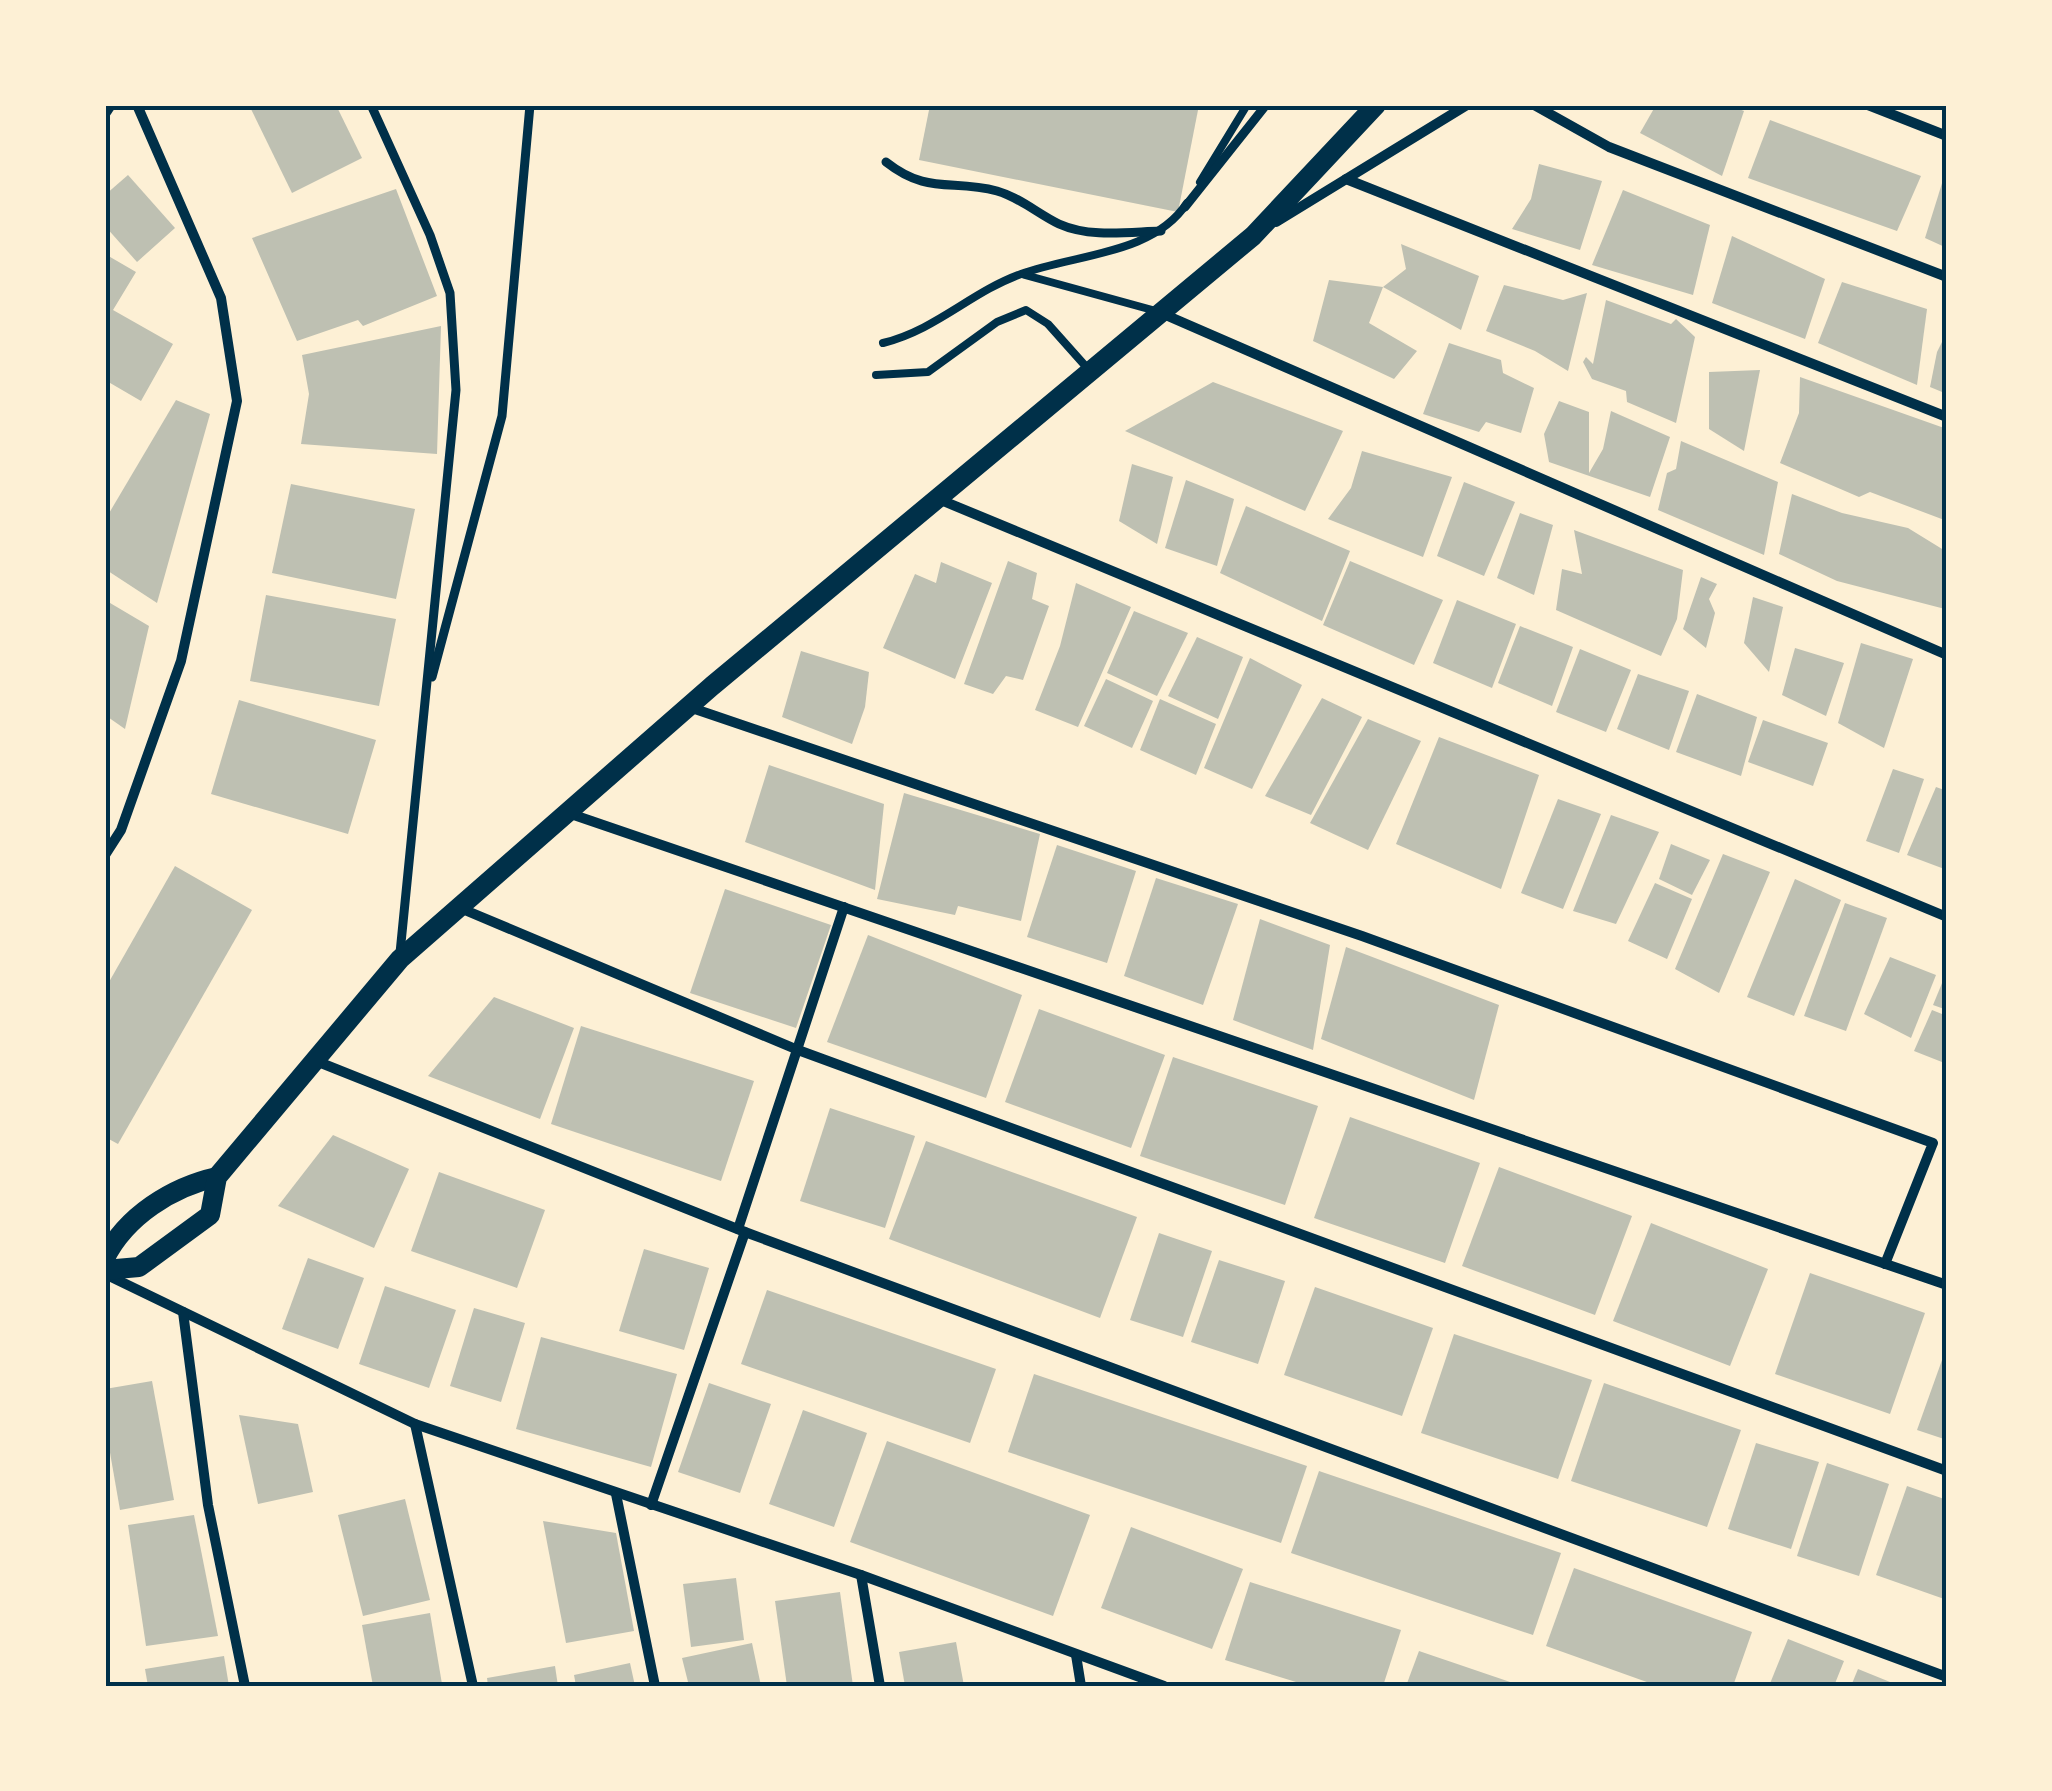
<svg xmlns="http://www.w3.org/2000/svg" width="2052" height="1791" font-family="'Exo 2',sans-serif">
  <style>
    .building { fill: #bec0b2 }
    .lines { fill: none; stroke-linecap: round; stroke-linejoin: round }
    .service { stroke: #003049; stroke-width: 8 }
    .pedestrian { stroke: #003049; stroke-width: 9 }
    .minor { stroke: #003049; stroke-width: 10 }
    .secondary { stroke: #003049; stroke-width: 20 }
    .neatline { fill: none; stroke: #003049; stroke-width: 4 }
  </style>
  <rect width="100%" height="100%" fill="#fdf0d5"/>
  <g class="building">
    <polygon points="254,105 336,105 362,158 292,193 250,107"/>
    <polygon points="930,105 1199,105 1178,212 919,160"/>
    <polygon points="1656,105 1729,105 1744,111 1722,176 1640,133"/>
    <polygon points="1770,120 1921,176 1897,231 1748,178"/>
    <polygon points="1539,164 1602,181 1580,250 1512,229 1531,199"/>
    <polygon points="128,175 175,228 137,262 105,226 105,195"/>
    <polygon points="1943,180 1947,181 1947,248 1925,238"/>
    <polygon points="396,189 437,296 363,326 358,320 297,341 252,238"/>
    <polygon points="1623,190 1710,225 1693,295 1592,265"/>
    <polygon points="1732,236 1825,279 1805,339 1712,303"/>
    <polygon points="1401,244 1479,276 1461,330 1383,287 1406,269"/>
    <polygon points="105,254 136,272 113,310 173,344 141,401 105,380"/>
    <polygon points="1329,280 1383,287 1369,323 1417,351 1394,379 1313,341"/>
    <polygon points="1842,282 1927,309 1917,385 1818,343"/>
    <polygon points="1504,285 1563,300 1587,293 1568,371 1535,351 1486,331"/>
    <polygon points="1606,300 1671,324 1676,319 1695,337 1676,423 1627,402 1626,391 1592,379 1583,362 1586,357 1593,364"/>
    <polygon points="441,326 437,454 301,444 309,394 302,355"/>
    <polygon points="1947,332 1947,394 1930,387 1937,352"/>
    <polygon points="1449,343 1501,360 1503,373 1534,388 1521,433 1486,422 1479,432 1423,414"/>
    <polygon points="1760,370 1744,451 1709,429 1709,372"/>
    <polygon points="1800,377 1947,429 1947,521 1870,492 1859,497 1780,463 1799,413"/>
    <polygon points="1213,382 1343,431 1305,511 1125,431"/>
    <polygon points="176,400 210,414 157,603 105,569 105,520"/>
    <polygon points="1559,401 1589,412 1589,473 1603,449 1611,411 1670,437 1650,497 1549,462 1544,434"/>
    <polygon points="1681,441 1778,482 1764,555 1658,510 1667,473 1676,469"/>
    <polygon points="1362,451 1452,477 1423,557 1328,519 1351,488"/>
    <polygon points="1132,464 1173,477 1157,544 1119,521"/>
    <polygon points="1186,480 1234,499 1217,566 1165,548"/>
    <polygon points="1464,482 1515,502 1484,576 1437,556"/>
    <polygon points="291,484 415,509 396,599 272,573"/>
    <polygon points="1792,494 1842,513 1908,528 1947,552 1945,609 1837,581 1779,554"/>
    <polygon points="1246,506 1350,551 1322,621 1220,573"/>
    <polygon points="1520,513 1553,525 1534,595 1497,578"/>
    <polygon points="1574,530 1683,570 1677,619 1661,656 1556,610 1562,569 1582,574"/>
    <polygon points="1008,561 1037,573 1032,599 1049,606 1023,680 1006,676 993,694 964,684"/>
    <polygon points="1350,561 1443,600 1414,665 1323,625"/>
    <polygon points="941,562 992,583 955,679 883,648 915,574 936,583"/>
    <polygon points="1701,577 1717,584 1709,599 1715,613 1706,648 1683,629"/>
    <polygon points="1076,583 1131,607 1078,727 1035,710 1060,646"/>
    <polygon points="266,595 396,619 379,706 250,681"/>
    <polygon points="1753,597 1783,607 1769,672 1744,643"/>
    <polygon points="105,600 149,626 125,729 105,715"/>
    <polygon points="1457,600 1516,624 1492,688 1433,663"/>
    <polygon points="1134,611 1188,633 1157,696 1107,673"/>
    <polygon points="1520,626 1573,647 1552,706 1498,683"/>
    <polygon points="1197,637 1243,657 1218,719 1168,696"/>
    <polygon points="1861,643 1913,659 1884,748 1838,723"/>
    <polygon points="1795,648 1844,663 1826,716 1782,695"/>
    <polygon points="1580,649 1631,670 1606,732 1556,712"/>
    <polygon points="801,651 869,672 865,707 852,744 782,717"/>
    <polygon points="1250,658 1302,685 1252,789 1204,768"/>
    <polygon points="1638,674 1689,691 1669,750 1617,729"/>
    <polygon points="1106,679 1153,701 1132,748 1084,726"/>
    <polygon points="1697,694 1757,717 1741,776 1676,752"/>
    <polygon points="1322,698 1362,717 1311,815 1265,796"/>
    <polygon points="1160,699 1216,724 1196,775 1140,750"/>
    <polygon points="239,700 376,740 348,834 211,794"/>
    <polygon points="1368,719 1421,741 1368,850 1310,823"/>
    <polygon points="1763,720 1828,743 1813,786 1748,762"/>
    <polygon points="1439,737 1539,775 1501,889 1396,844"/>
    <polygon points="769,765 884,804 875,890 745,842"/>
    <polygon points="1893,769 1924,779 1899,853 1866,841"/>
    <polygon points="1936,787 1947,791 1947,870 1907,855"/>
    <polygon points="904,793 1040,834 1021,921 958,906 955,915 877,899"/>
    <polygon points="1558,799 1601,814 1563,909 1521,893"/>
    <polygon points="1611,815 1659,832 1616,924 1573,911"/>
    <polygon points="1671,844 1710,860 1692,895 1659,879"/>
    <polygon points="1057,845 1136,871 1107,963 1027,937"/>
    <polygon points="1723,854 1770,872 1719,993 1675,969"/>
    <polygon points="175,866 252,910 118,1144 105,1137 105,989"/>
    <polygon points="1156,878 1238,904 1203,1005 1124,976"/>
    <polygon points="1795,879 1841,900 1794,1016 1747,997"/>
    <polygon points="1655,883 1692,899 1667,959 1628,941"/>
    <polygon points="725,889 831,925 796,1028 690,993"/>
    <polygon points="1845,903 1887,918 1846,1031 1804,1016"/>
    <polygon points="1260,919 1330,945 1313,1050 1233,1020"/>
    <polygon points="868,935 1022,995 986,1098 827,1042"/>
    <polygon points="1346,947 1499,1005 1474,1100 1321,1039"/>
    <polygon points="1890,957 1936,975 1911,1038 1864,1014"/>
    <polygon points="1947,971 1947,1010 1933,1005"/>
    <polygon points="494,997 574,1028 540,1119 428,1076"/>
    <polygon points="1039,1009 1165,1055 1131,1148 1005,1102"/>
    <polygon points="1932,1010 1947,1016 1947,1064 1914,1051"/>
    <polygon points="581,1026 754,1081 721,1181 551,1124"/>
    <polygon points="1173,1057 1318,1106 1285,1205 1140,1156"/>
    <polygon points="830,1108 915,1136 885,1228 800,1201"/>
    <polygon points="1350,1117 1480,1163 1445,1263 1314,1218"/>
    <polygon points="333,1135 409,1169 374,1248 278,1206"/>
    <polygon points="926,1141 1137,1217 1100,1318 889,1239"/>
    <polygon points="1499,1167 1632,1216 1595,1315 1462,1266"/>
    <polygon points="439,1172 545,1210 517,1288 411,1251"/>
    <polygon points="1651,1223 1768,1269 1730,1366 1613,1321"/>
    <polygon points="1159,1233 1212,1251 1183,1337 1130,1320"/>
    <polygon points="644,1249 709,1268 684,1350 619,1331"/>
    <polygon points="308,1258 364,1278 338,1349 282,1329"/>
    <polygon points="1219,1260 1285,1281 1258,1364 1191,1342"/>
    <polygon points="1810,1273 1925,1313 1890,1414 1775,1374"/>
    <polygon points="385,1286 456,1310 429,1388 359,1364"/>
    <polygon points="1315,1287 1433,1328 1402,1416 1284,1375"/>
    <polygon points="767,1290 996,1369 970,1443 741,1364"/>
    <polygon points="474,1308 525,1323 501,1402 450,1386"/>
    <polygon points="1454,1334 1592,1380 1558,1479 1421,1433"/>
    <polygon points="541,1337 677,1374 651,1467 516,1429"/>
    <polygon points="1947,1346 1947,1440 1917,1430"/>
    <polygon points="1034,1374 1307,1466 1281,1543 1008,1452"/>
    <polygon points="152,1381 174,1500 120,1510 105,1424 105,1389"/>
    <polygon points="709,1383 771,1404 740,1493 678,1472"/>
    <polygon points="1604,1383 1741,1430 1707,1527 1571,1481"/>
    <polygon points="803,1410 867,1433 834,1527 769,1504"/>
    <polygon points="239,1415 298,1424 313,1492 258,1504"/>
    <polygon points="887,1441 1090,1515 1053,1616 850,1542"/>
    <polygon points="1756,1443 1819,1462 1791,1549 1728,1529"/>
    <polygon points="1827,1463 1889,1484 1859,1576 1797,1556"/>
    <polygon points="1319,1471 1561,1553 1533,1635 1291,1553"/>
    <polygon points="1907,1486 1947,1500 1947,1600 1876,1575"/>
    <polygon points="405,1499 430,1600 363,1616 338,1515"/>
    <polygon points="194,1515 218,1636 146,1646 128,1525"/>
    <polygon points="543,1521 616,1533 634,1631 566,1643"/>
    <polygon points="1131,1527 1243,1569 1212,1649 1101,1608"/>
    <polygon points="1574,1568 1752,1632 1733,1686 1658,1686 1546,1646"/>
    <polygon points="736,1578 744,1640 691,1647 683,1584"/>
    <polygon points="1250,1582 1401,1630 1383,1686 1309,1686 1225,1660"/>
    <polygon points="840,1592 853,1686 787,1686 775,1601"/>
    <polygon points="430,1613 442,1684 373,1686 362,1625"/>
    <polygon points="1788,1639 1844,1661 1834,1686 1769,1686"/>
    <polygon points="956,1642 964,1686 905,1686 899,1652"/>
    <polygon points="752,1643 761,1686 689,1686 682,1658"/>
    <polygon points="1419,1651 1519,1685 1519,1686 1406,1686"/>
    <polygon points="224,1656 229,1686 148,1686 145,1669"/>
    <polygon points="630,1663 635,1686 576,1686 574,1675"/>
    <polygon points="555,1666 558,1686 488,1686 487,1678"/>
    <polygon points="1858,1669 1900,1686 1851,1686"/>
  </g>
  <g class="lines">
    <g class="service">
      <polyline points="1200,182 1247,105"/>
      <polyline points="1025,275 1156,311"/>
      <path d="M883 343C936 330 971 292 1021 274 1075 254 1153 255 1187 203"/>
      <polyline points="876,375 928,372 997,322 1026,310 1048,324 1089,370"/>
    </g>
    <g class="pedestrian">
      <polyline points="371,105 430,235 450,293 456,390 400,953"/>
      <path d="M886 162C928 195 951 179 997 191 1021 198 1038 214 1059 224 1090 238 1128 232 1161 231"/>
      <polyline points="1185,207 1266,105"/>
      <polyline points="432,677 502,416 530,105"/>
    </g>
    <g class="minor">
      <polyline points="1534,105 1609,147 1947,277"/>
      <polyline points="1868,105 1947,136"/>
      <polyline points="105,114 111,105"/>
      <polyline points="1346,179 1947,417"/>
      <polyline points="1276,222 1467,105"/>
      <polyline points="1161,313 1947,655"/>
      <polyline points="936,498 1947,917"/>
      <polyline points="689,707 1362,936 1933,1143 1885,1264"/>
      <polyline points="568,813 1947,1285"/>
      <polyline points="105,855 121,830 181,661 237,401 221,298 137,105"/>
      <polyline points="460,908 798,1050 1947,1471"/>
      <polyline points="316,1061 745,1232 1947,1677"/>
      <polyline points="738,1229 844,907"/>
      <polyline points="105,1274 415,1424 861,1575 1164,1686"/>
      <polyline points="183,1312 208,1505 245,1686"/>
      <polyline points="415,1424 473,1686"/>
      <polyline points="616,1494 655,1686"/>
      <polyline points="651,1505 745,1232"/>
      <polyline points="861,1575 880,1686"/>
      <polyline points="1076,1655 1081,1686"/>
    </g>
    <g class="secondary">
      <path d="M105 1258C126 1216 172 1187 217 1177"/>
      <polyline points="105,1270 139,1267 210,1215 217,1177 400,959 712,686 1253,236 1376,105"/>
    </g>
  </g>
  <rect width="2052" height="1791" fill="none" stroke="#fdf0d5" stroke-width="215"/>
  <rect x="108" y="108" width="1836" height="1576" class="neatline"/>
</svg>
